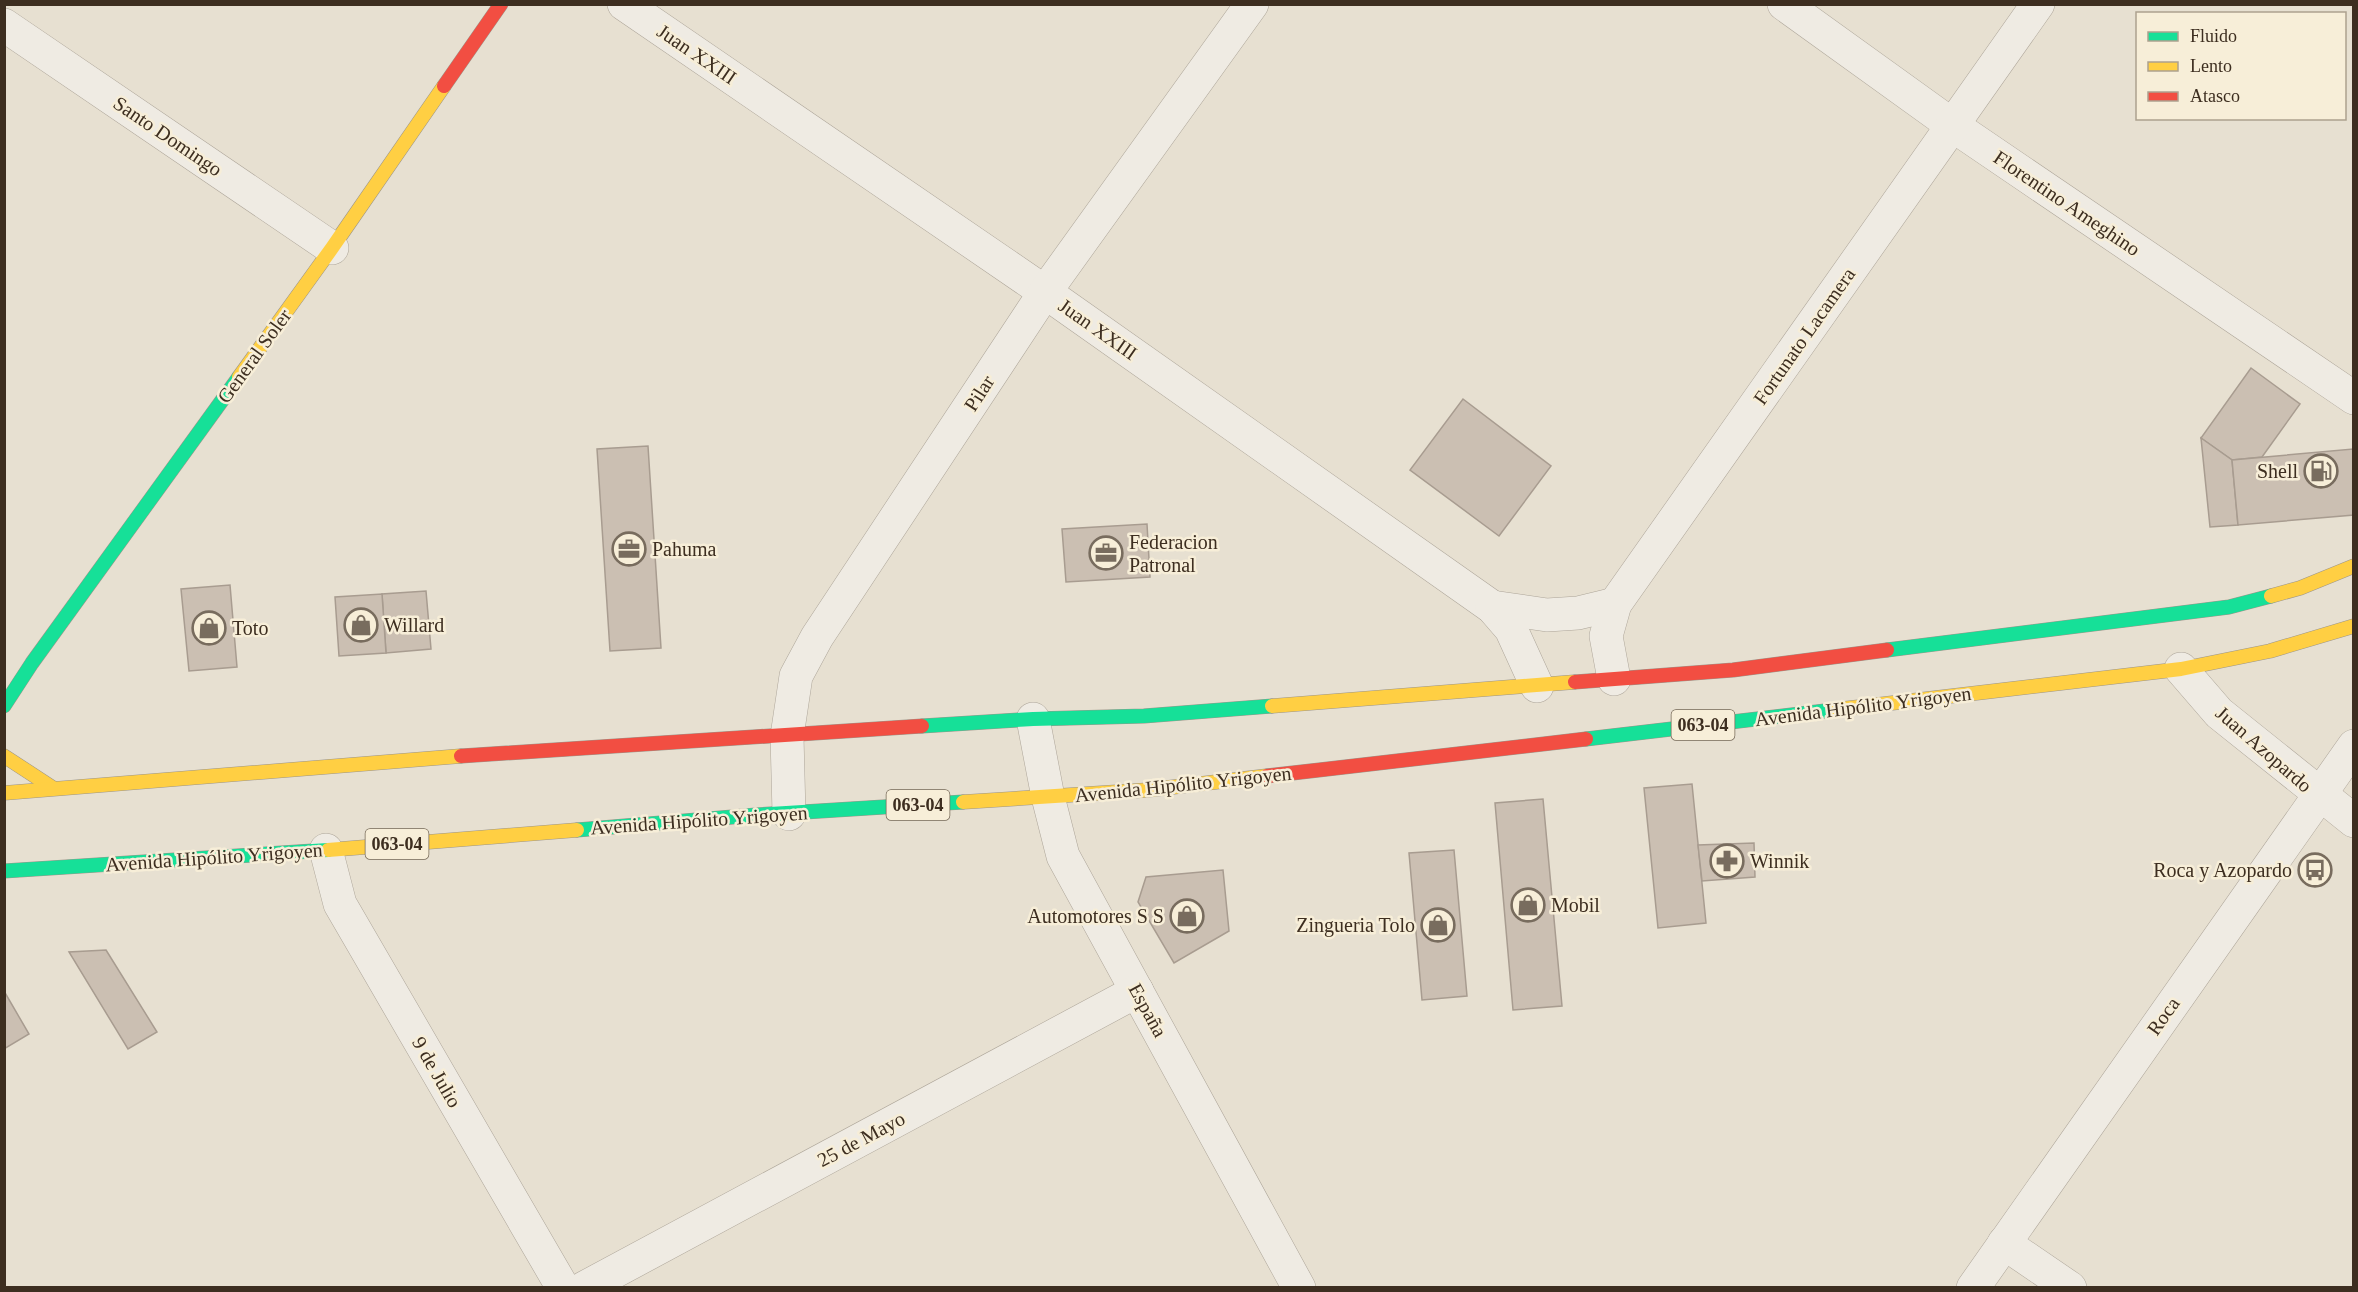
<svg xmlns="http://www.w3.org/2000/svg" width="2358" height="1292" font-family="'Times New Roman',serif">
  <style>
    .building { fill: #cbbfb2; stroke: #a89c90; stroke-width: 1.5 }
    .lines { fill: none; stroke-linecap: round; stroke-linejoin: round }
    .street-casing { stroke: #ada599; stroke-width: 34 }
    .fast-casing { stroke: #9c958a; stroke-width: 15 }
    .slow-casing { stroke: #9c958a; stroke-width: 15 }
    .jam-casing { stroke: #9c958a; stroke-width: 15 }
    .street { stroke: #efebe3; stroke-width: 33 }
    .fast { stroke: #16e098; stroke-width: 14 }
    .slow { stroke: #ffcf43; stroke-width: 14 }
    .jam { stroke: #f24e42; stroke-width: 14 }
    .labels { text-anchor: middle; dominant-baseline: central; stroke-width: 5; stroke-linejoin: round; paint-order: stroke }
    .shield { fill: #f7eed8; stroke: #756857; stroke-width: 1.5 }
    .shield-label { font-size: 18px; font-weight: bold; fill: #3d2e20 }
    .street-label { font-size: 20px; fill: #3d2e20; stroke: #f7eed8 }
    .poi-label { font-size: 20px; fill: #3d2e20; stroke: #f7eed8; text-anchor: start }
  </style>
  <rect width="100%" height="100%" fill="#e7e0d1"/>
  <g class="building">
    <polygon points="2251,368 2300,404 2262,457 2232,460 2201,438"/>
    <polygon points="1463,399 1551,466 1499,536 1410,470"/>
    <polygon points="2201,438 2232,460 2238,525 2210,527"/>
    <polygon points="648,446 661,648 610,651 597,449"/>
    <polygon points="2353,449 2354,515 2238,525 2232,460"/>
    <polygon points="1147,524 1150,577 1066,582 1062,529"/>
    <polygon points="230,585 237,667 189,671 181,589"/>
    <polygon points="426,591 431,649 386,653 382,594"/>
    <polygon points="382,594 386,653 339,656 335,597"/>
    <polygon points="1692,784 1706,923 1658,928 1644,788"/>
    <polygon points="1543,799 1562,1006 1513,1010 1495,803"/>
    <polygon points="1754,843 1755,877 1702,881 1698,845"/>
    <polygon points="1454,850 1467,996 1422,1000 1409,853"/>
    <polygon points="1223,870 1229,931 1174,963 1138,902 1146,877"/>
    <polygon points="106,950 157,1032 128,1049 69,952"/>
    <polygon points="4,991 29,1034 4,1049"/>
  </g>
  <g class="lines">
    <g class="street-casing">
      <g id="street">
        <polyline points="624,4 1045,292 1492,607 1511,629 1537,686"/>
        <polyline points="1784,4 1952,125 2354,398"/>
        <polyline points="4,25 332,248"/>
        <polyline points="1492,607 1547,615 1578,613 1615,604"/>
        <polyline points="2181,669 2219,713 2354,821"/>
        <polyline points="1614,679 1606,636 1615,604 2038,4"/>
        <polyline points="1033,719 1048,797 1063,856 1299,1288"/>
        <polyline points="789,814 787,736 796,676 817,637 1045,292 1252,4"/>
        <polyline points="326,850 340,904 563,1288"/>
        <polyline points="2004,1243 2070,1288"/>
        <polyline points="584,1288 1137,991"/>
        <polyline points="1973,1288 2354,746"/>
      </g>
    </g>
    <g class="fast-casing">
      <g id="fast">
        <polyline points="1887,650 2229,607 2271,596"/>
        <polyline points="4,706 32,663 239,377"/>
        <polyline points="922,726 1033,719 1144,716 1272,706"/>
        <polyline points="1586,739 1833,710"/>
        <polyline points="577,830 756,815 963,802"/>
        <polyline points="4,871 328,850"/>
      </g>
    </g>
    <g class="slow-casing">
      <g id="slow">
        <polyline points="239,377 332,248 444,86"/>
        <polyline points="2271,596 2300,588 2354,566"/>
        <polyline points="1272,706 1575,682"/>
        <polyline points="1833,710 2181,669 2270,651 2354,626"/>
        <polyline points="4,756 53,788"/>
        <polyline points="4,793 461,756"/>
        <polyline points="963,802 1148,790 1267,776"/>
        <polyline points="328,850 577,830"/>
      </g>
    </g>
    <g class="jam-casing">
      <g id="jam">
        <polyline points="444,86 501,4"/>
        <polyline points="1575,682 1733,670 1887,650"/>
        <polyline points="461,756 922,726"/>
        <polyline points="1267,776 1586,739"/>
      </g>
    </g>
    <use href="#street" class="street"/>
    <use href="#fast" class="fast"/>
    <use href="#slow" class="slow"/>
    <use href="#jam" class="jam"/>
  </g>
  <defs>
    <g id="fuel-ring" transform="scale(1.725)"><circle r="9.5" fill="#f7eed8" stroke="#786c5e" stroke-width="1.5"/><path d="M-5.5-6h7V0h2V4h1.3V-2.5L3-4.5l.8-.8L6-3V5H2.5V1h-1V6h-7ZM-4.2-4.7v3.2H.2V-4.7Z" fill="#786c5e"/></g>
    <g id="office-ring" transform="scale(1.725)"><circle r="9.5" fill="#f7eed8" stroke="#786c5e" stroke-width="1.5"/><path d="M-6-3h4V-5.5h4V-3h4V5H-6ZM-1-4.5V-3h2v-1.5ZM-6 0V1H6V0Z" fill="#786c5e"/></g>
    <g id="shop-ring" transform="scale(1.725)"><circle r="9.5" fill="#f7eed8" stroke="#786c5e" stroke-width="1.5"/><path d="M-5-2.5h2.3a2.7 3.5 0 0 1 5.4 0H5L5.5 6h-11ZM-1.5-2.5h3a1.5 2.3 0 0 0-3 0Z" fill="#786c5e"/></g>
    <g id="pharmacy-ring" transform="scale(1.725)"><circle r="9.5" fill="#f7eed8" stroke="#786c5e" stroke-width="1.5"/><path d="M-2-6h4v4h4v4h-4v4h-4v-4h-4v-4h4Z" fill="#786c5e"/></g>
    <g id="bus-ring" transform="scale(1.725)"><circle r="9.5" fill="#f7eed8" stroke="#786c5e" stroke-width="1.5"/><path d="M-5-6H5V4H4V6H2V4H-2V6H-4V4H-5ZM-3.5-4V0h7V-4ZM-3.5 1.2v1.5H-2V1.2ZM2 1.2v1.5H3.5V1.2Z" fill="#786c5e"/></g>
  </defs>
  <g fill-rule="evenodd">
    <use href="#fuel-ring" x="2321" y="471"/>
    <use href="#office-ring" x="629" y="549"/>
    <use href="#office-ring" x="1106" y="553"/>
    <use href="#shop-ring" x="361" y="625"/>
    <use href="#shop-ring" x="209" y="628"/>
    <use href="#pharmacy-ring" x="1727" y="861"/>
    <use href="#bus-ring" x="2315" y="870"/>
    <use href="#shop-ring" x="1528" y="905"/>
    <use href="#shop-ring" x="1187" y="916"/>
    <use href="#shop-ring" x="1438" y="925"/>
  </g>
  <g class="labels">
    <g class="shield">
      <rect x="1671.5" y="710" width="63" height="30" rx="4.5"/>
      <rect x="886.5" y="790" width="63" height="30" rx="4.5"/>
      <rect x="365.5" y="829" width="63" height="30" rx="4.5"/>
    </g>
    <g class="shield-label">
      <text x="1703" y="725">063-04</text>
      <text x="918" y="805">063-04</text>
      <text x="397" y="844">063-04</text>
    </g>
    <g class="street-label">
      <text transform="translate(697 54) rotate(34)">Juan XXIII</text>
      <text transform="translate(168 136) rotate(34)">Santo Domingo</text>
      <text transform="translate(2067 203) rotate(34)">Florentino Ameghino</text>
      <text transform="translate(1098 329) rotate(35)">Juan XXIII</text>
      <text transform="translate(1804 336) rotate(-55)">Fortunato Lacamera</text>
      <text transform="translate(254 356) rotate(-54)">General Soler</text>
      <text transform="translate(979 393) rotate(-57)">Pilar</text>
      <text transform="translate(1863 706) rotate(-7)">Avenida Hipólito Yrigoyen</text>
      <text transform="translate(2264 749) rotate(41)">Juan Azopardo</text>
      <text transform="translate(1183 784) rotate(-6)">Avenida Hipólito Yrigoyen</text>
      <text transform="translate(699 820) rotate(-4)">Avenida Hipólito Yrigoyen</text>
      <text transform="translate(214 857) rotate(-4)">Avenida Hipólito Yrigoyen</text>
      <text transform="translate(1148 1010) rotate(61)">España</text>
      <text transform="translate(2163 1016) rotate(-55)">Roca</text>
      <text transform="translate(437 1072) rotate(60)">9 de Julio</text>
      <text transform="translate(861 1139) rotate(-28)">25 de Mayo</text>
    </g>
    <g class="poi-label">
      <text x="2298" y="471" text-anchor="end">Shell</text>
      <text x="1129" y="542">Federacion<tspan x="1129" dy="23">Patronal</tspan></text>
      <text x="652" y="549">Pahuma</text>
      <text x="384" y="625">Willard</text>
      <text x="232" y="628">Toto</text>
      <text x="1750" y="861">Winnik</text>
      <text x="2292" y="870" text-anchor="end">Roca y Azopardo</text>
      <text x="1551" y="905">Mobil</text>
      <text x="1164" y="916" text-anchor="end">Automotores S S</text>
      <text x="1415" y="925" text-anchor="end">Zingueria Tolo</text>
    </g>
  </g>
  <rect width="2358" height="1292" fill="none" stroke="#3d2e20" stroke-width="12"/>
  <rect x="2136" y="12" width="210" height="108" fill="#f7eed8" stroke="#ada18e" stroke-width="1.5"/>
  <rect x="2148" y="32" width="30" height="9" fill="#16e098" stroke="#ada18e" stroke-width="1.5"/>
  <text x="2190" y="42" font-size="18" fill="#3d2e20">Fluido</text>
  <rect x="2148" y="62" width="30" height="9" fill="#ffcf43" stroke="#ada18e" stroke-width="1.5"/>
  <text x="2190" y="72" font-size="18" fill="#3d2e20">Lento</text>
  <rect x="2148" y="92" width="30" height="9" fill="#f24e42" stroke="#ada18e" stroke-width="1.5"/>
  <text x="2190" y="102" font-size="18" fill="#3d2e20">Atasco</text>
</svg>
